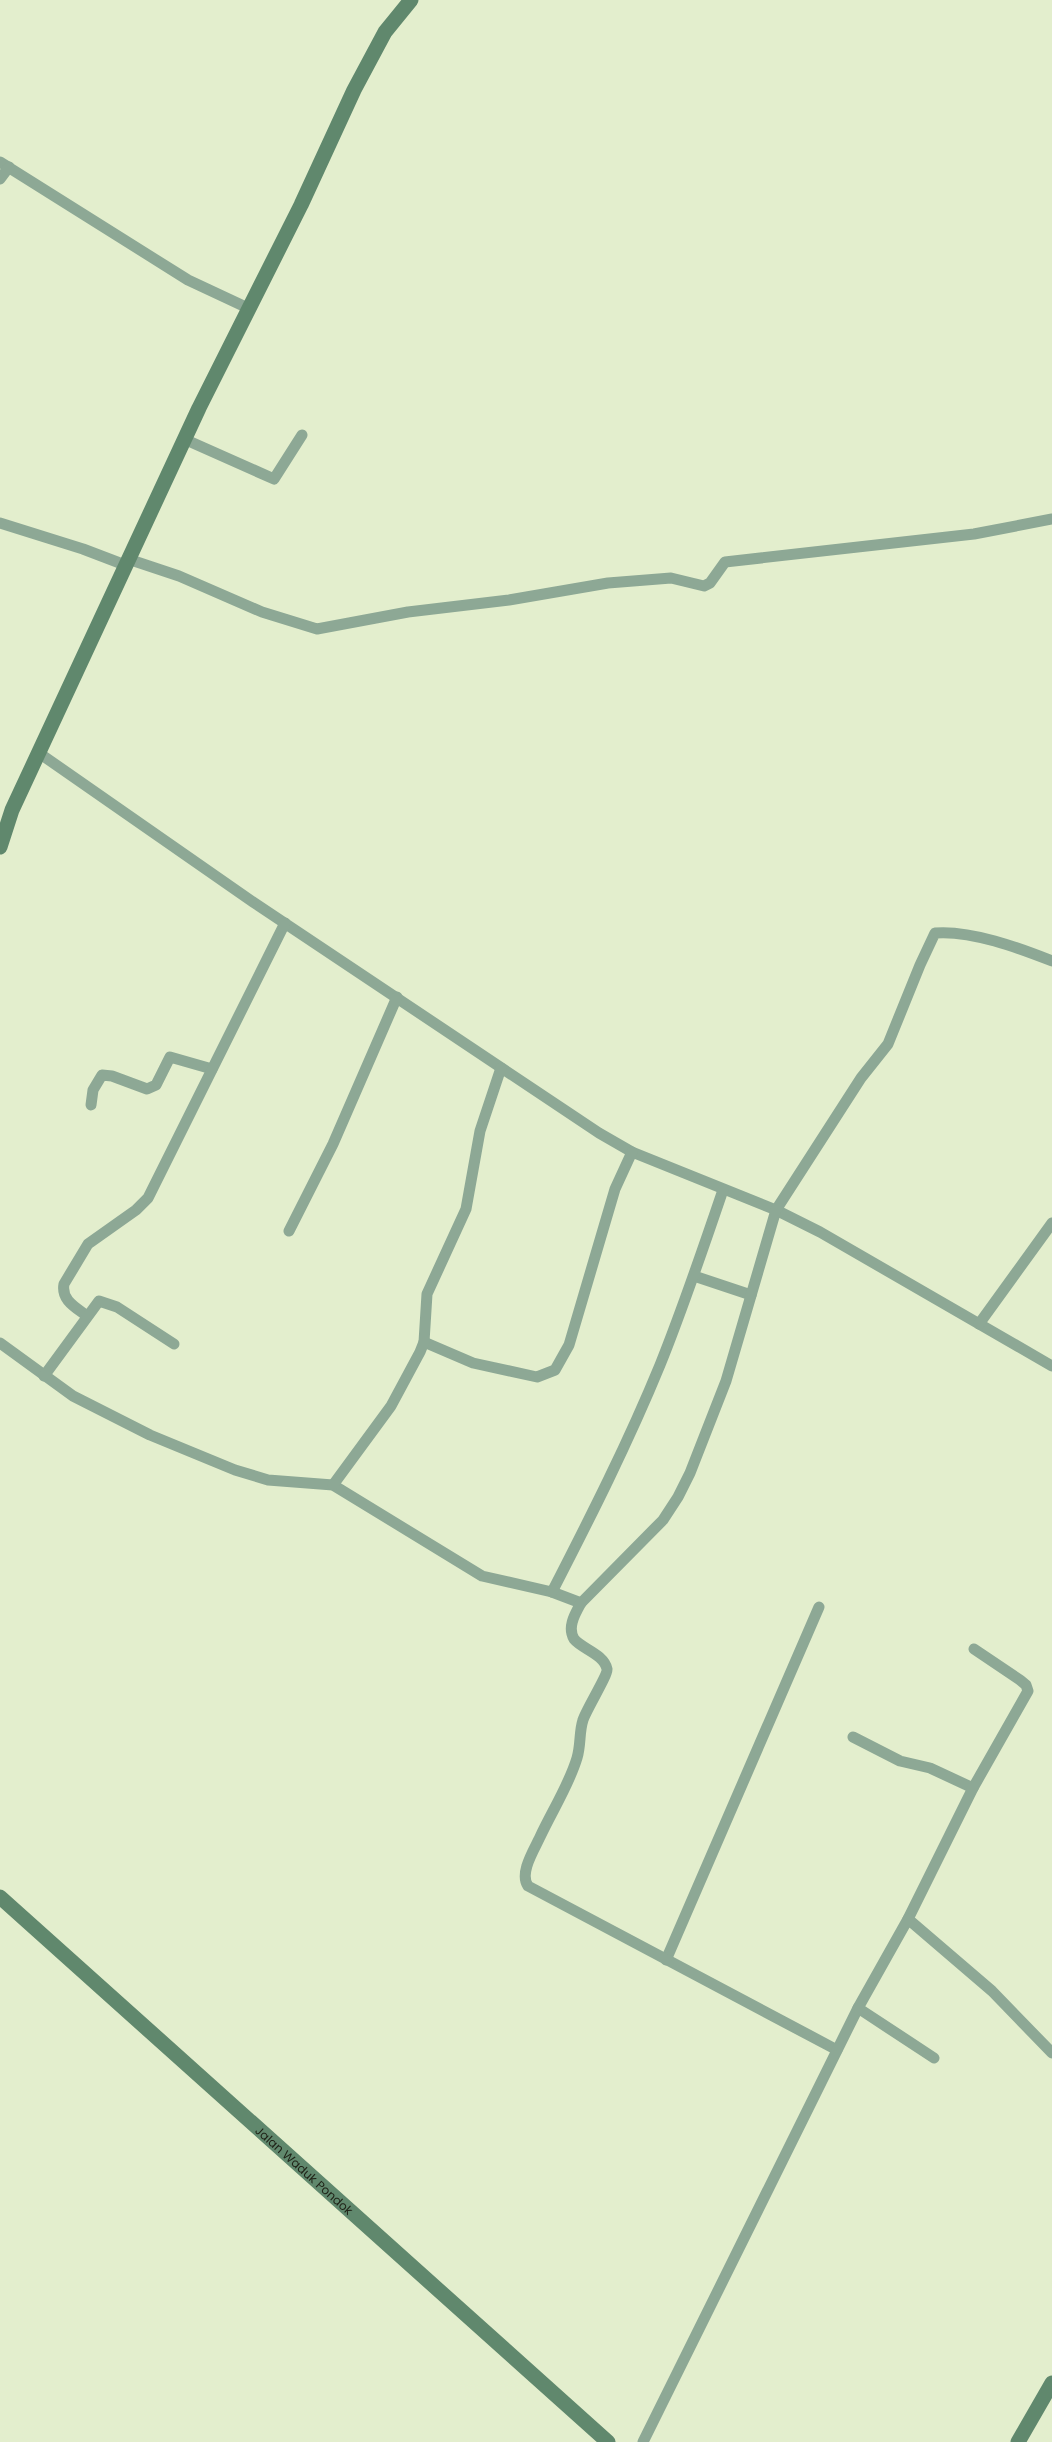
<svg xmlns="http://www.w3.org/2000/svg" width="1052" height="2442" font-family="Poppins,sans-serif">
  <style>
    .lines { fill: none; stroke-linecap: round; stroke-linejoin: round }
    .street { stroke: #8da895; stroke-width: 11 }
    .secondary { stroke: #60886d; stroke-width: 15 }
    .labels { text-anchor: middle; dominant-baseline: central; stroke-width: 5; stroke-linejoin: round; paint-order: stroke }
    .street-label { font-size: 12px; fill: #202418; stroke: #f0fcda }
  </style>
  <rect width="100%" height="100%" fill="#e3eecd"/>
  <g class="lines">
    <g class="street">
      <polyline points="0,162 188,280 250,309"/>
      <polyline points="0,179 9,167"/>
      <polyline points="184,439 274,479 302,435"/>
      <polyline points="0,523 83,549 125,565"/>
      <polyline points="128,559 179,576 262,612 317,629 408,612 509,600 608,583 671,578 704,586 710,583 725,562 974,534 1052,519"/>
      <polyline points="39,753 253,902 599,1133 632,1152 776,1210 820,1232 1052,1366"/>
      <polyline points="91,1105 93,1090 102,1075 112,1076 147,1089 156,1085 170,1057 212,1069"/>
      <polyline points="289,1231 333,1144 397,997"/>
      <polyline points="694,1276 751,1295"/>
      <path d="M87 1316C75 1307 61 1300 64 1284L88 1244 136 1210 148 1198 285 923"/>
      <polyline points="979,1324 1052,1223"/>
      <polyline points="424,1342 473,1363 537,1377 555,1370 569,1345 615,1189 632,1152"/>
      <polyline points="0,1343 73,1396 150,1435 235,1470 268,1480 333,1485 482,1576 552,1592 581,1603"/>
      <polyline points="44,1376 99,1301 117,1307 174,1344"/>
      <polyline points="333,1485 391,1406 420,1352 424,1342 427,1294 466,1209 480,1131 501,1068"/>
      <path d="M552 1592C590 1518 628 1443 660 1365 683 1308 703 1249 723 1190"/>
      <polyline points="853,1737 900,1761 930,1768 973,1788"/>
      <polyline points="908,1919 973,1788 1028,1691 1026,1685 1020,1680 974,1649"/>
      <polyline points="666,1960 819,1607"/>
      <polyline points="858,2008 934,2058"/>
      <path d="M837 2050 528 1886C519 1873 534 1850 540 1837 552 1811 569 1785 577 1758 581 1745 579 1732 583 1720 586 1710 608 1675 607 1669 604 1654 582 1649 574 1639 567 1627 575 1614 581 1603L663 1520 678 1497 690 1473 726 1381 776 1210 861 1078 888 1044 920 965 935 933C971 930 1019 948 1052 961"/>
      <polyline points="643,2442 858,2008 908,1919 992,1991 1052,2053"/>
    </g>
    <g class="secondary">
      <polyline points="0,847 12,810 199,408 301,205 354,90 385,32 411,0"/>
      <path id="s1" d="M0 1897 608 2442"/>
      <polyline points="1018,2442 1052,2383"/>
    </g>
  </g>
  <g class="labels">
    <g class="street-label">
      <text stroke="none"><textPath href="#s1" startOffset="409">Jalan Waduk Pondok</textPath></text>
    </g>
  </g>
</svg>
